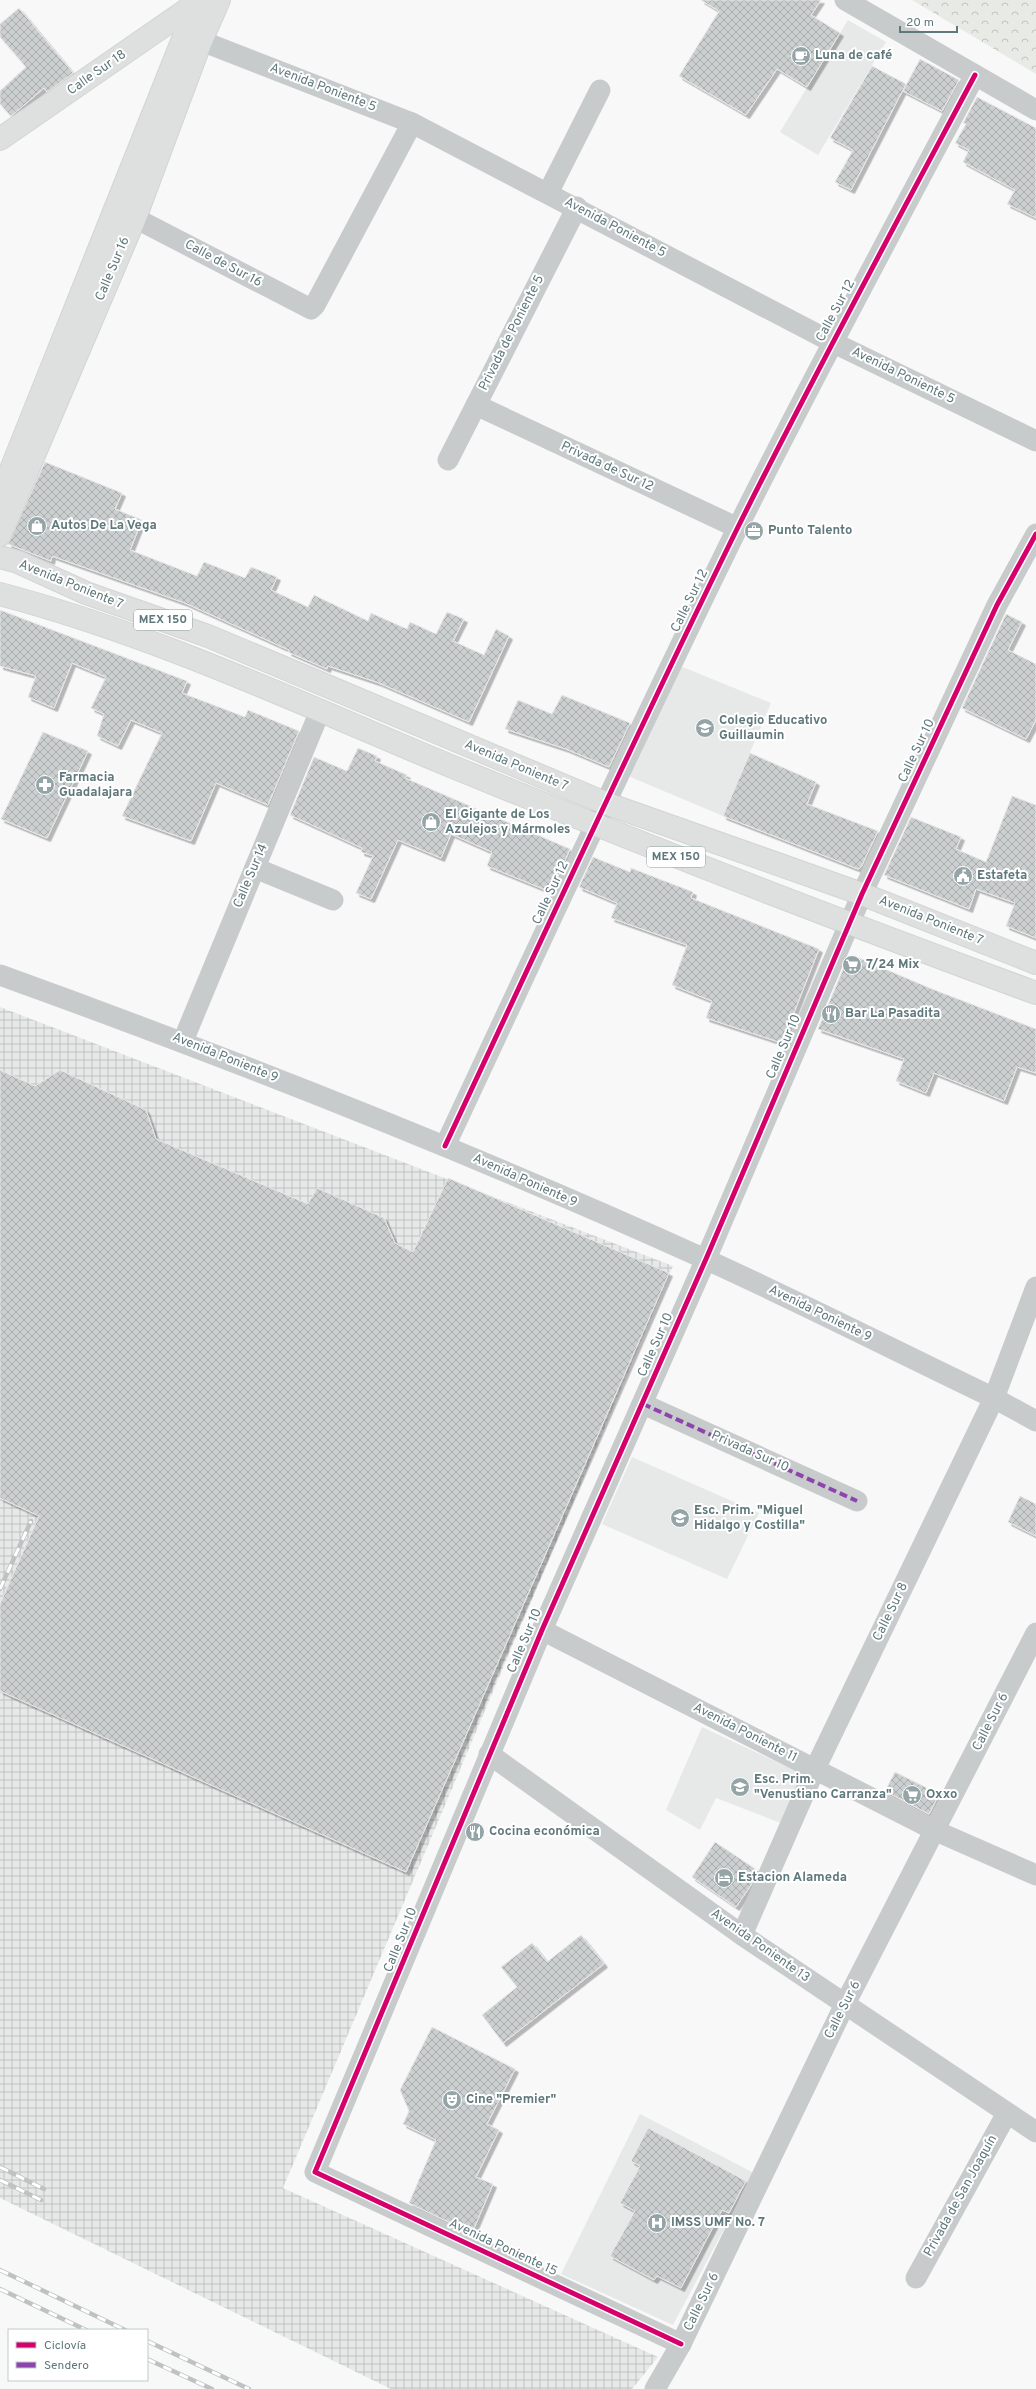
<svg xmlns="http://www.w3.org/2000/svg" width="1036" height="2389" font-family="Overpass,sans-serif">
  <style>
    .built { fill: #e6e9e8 }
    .industrial { fill: url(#industrial-grid) }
    .park { fill: url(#park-crowns) }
    .building { fill: url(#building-cross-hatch); stroke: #e8e8e8; filter: url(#shadow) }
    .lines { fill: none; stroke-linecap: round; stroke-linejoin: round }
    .secondary-casing { stroke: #d3d5d5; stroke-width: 24 }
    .primary-casing { stroke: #d3d5d5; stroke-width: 24 }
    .minor { stroke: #c8cbcc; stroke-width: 21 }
    .secondary { stroke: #dedfdf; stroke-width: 22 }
    .primary { stroke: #dedfdf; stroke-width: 22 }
    .rail-casing { stroke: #bec2c2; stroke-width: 4.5 }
    .rail { stroke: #fff; stroke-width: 3; stroke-dasharray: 9; stroke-linecap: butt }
    .quiet { stroke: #8e44ad; stroke-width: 4; stroke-dasharray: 8 4; stroke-linecap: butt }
    .cycleway-casing { stroke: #fff; stroke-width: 8 }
    .cycleway { stroke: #d6006c; stroke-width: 5 }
    .labels { text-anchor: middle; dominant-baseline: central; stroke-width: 4; stroke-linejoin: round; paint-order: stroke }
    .shield { fill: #fff; stroke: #8fa0a3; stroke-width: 1 }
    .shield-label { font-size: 12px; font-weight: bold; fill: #5f787c }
    .poi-label { font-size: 13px; font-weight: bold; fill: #5f787c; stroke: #fff; text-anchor: start }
    .street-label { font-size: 13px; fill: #5f787c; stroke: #fff }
  </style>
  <defs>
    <pattern id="industrial-grid" width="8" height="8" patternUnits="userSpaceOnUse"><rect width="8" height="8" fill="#e6e9e8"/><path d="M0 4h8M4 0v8" fill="none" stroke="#bec2c1"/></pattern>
    <pattern id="park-crowns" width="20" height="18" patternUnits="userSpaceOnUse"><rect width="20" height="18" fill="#e8eae5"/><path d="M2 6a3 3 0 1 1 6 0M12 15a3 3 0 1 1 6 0" fill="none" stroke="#bfc2bf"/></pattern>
    <pattern id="building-cross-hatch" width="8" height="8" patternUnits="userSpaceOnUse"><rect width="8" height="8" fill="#cccfcf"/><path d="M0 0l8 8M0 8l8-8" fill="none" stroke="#a9adad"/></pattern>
    <filter id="shadow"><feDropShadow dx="3.5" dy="3.5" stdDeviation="0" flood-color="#0004"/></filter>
  </defs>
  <rect width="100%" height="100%" fill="#f8f8f8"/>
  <g class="built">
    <polygon points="848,20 886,42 818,155 780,132"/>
    <polygon points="678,665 771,703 723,816 628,776"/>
    <polygon points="632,1457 759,1513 727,1579 602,1524"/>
    <polygon points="702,1727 809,1777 786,1825 716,1798 700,1830 666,1810"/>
    <polygon points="640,2114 754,2173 673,2325 561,2274"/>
  </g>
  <polygon class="industrial" points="0,1007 673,1266 283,2188 658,2357 632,2389 391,2389 0,2198"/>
  <polygon class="park" points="912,0 1036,0 1036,74"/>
  <g class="building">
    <polygon points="701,0 821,0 811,15 840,33 807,87 777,69 746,115 679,76 719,11"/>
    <polygon points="19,8 73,73 47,92 44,88 11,116 0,104 0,91 26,67 0,37 0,24"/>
    <polygon points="920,59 959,80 942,111 903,91"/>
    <polygon points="872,66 906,84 851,190 835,182 853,150 830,138"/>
    <polygon points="977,97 1036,128 1036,218 1007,204 1015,190 963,162 969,150 955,143 966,124 963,123"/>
    <polygon points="45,462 122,493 115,509 142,520 130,550 197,576 204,562 245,578 251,567 277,577 271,590 308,607 314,595 368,621 371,613 407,629 410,622 436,634 447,612 464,619 453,641 484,655 496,629 509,636 469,722 379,683 328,666 327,669 288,652 289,650 185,603 52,556 51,561 8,544"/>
    <polygon points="0,610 187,681 182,693 245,717 248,710 299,731 268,805 216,783 191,841 122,816 162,733 131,720 118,746 97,736 104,714 91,708 106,677 72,663 54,708 28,697 36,676 0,666"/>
    <polygon points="1006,614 1022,622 1008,650 1036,664 1036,720 1026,739 962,708"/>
    <polygon points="562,695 630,723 609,767 566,749 505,729 518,700 552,714"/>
    <polygon points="43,732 88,751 47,838 1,819"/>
    <polygon points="358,748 377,756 375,761 407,775 405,778 570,849 551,892 487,866 492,852 451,834 441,858 398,840 371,899 356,893 373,856 361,852 362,848 290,815 314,757 347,771"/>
    <polygon points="750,753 816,782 807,804 878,831 861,867 858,869 723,816"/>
    <polygon points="1012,796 1036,805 1036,938 1006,926 1015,903 976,889 969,909 884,875 911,817 961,837 956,849 986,862"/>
    <polygon points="593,857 630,872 631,868 693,892 691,898 819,949 782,1043 706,1018 712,1001 672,985 687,945 611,918 617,903 579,887"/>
    <polygon points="852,955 932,989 1036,1029 1036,1073 1017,1067 1004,1101 934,1073 926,1093 896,1081 904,1059 818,1029 847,960"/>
    <polygon points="0,1070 35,1086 60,1070 146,1110 156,1139 308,1204 317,1188 384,1218 395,1243 413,1252 448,1178 669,1273 406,1872 0,1691 0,1604 39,1516 0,1498"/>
    <polygon points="1020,1496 1036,1504 1036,1536 1008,1522"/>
    <polygon points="895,1772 939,1794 929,1814 885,1791"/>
    <polygon points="715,1842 757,1870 751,1885 736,1907 692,1877"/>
    <polygon points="581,1935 604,1964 503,2043 482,2015 517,1987 501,1967 532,1943 547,1962"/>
    <polygon points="432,2027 515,2069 487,2124 499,2130 476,2177 493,2184 472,2233 409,2203 436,2140 403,2124 409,2111 400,2090"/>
    <polygon points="648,2128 746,2181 729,2213 722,2210 681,2288 657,2276 654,2280 610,2256 635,2211 620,2203 640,2166 631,2161"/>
  </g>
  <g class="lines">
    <g class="secondary-casing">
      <g id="secondary">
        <polyline points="0,139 201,0"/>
        <polyline points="0,497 185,34 207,6"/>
        <polyline points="0,535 135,218 201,41 219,0"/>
      </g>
    </g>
    <g class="primary-casing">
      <g id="primary">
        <polyline points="0,557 18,562 86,593 208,636 605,803 862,894 1036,963"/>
        <path d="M0 594C156 635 304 705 453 767 646 846 840 921 1036 993"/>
      </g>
    </g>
    <g class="minor">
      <polyline points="845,0 1036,110"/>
      <polyline points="186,35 412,123 832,342 1036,441"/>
      <polyline points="548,193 600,90"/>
      <polyline points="135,218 311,309 315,305 412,123"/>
      <polyline points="476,405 738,528"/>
      <polyline points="448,460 577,207"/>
      <polyline points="255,868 333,900"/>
      <path d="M0 975C238 1061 474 1154 705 1259 802 1303 898 1352 994 1398L1036 1421"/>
      <polyline points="183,1041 320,711"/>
      <path d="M445 1146C542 939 637 732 738 527 814 375 895 225 975 75"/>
      <polyline points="643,1404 857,1501"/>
      <polyline points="542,1630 936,1831 1036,1875"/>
      <polyline points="489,1754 742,1935 1036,2132"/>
      <polyline points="742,1935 815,1769 994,1398 1036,1287"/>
      <polyline points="916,2278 1007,2113"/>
      <polyline points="681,2344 315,2172 542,1630 706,1259 862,894 997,605 1036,534"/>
      <polyline points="655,2389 681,2344 845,2004 1036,1633"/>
    </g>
    <use href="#secondary" class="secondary"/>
    <use href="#primary" class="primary"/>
    <g class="rail-casing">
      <g id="rail">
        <polyline points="0,1589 31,1521"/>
        <polyline points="0,2167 44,2189"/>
        <polyline points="0,2180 41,2200"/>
        <polyline points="0,2270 125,2330"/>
        <polyline points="0,2289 86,2330"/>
        <polyline points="147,2341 249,2389"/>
        <polyline points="147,2359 212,2389"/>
      </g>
    </g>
    <use href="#rail" class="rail"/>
    <polyline class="quiet" points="643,1404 857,1501"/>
    <g class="cycleway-casing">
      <g id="cycleway">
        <path d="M445 1146C542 939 637 732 738 527 814 375 895 225 975 75"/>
        <polyline points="681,2344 315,2172 542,1630 706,1259 862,894 997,605 1036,534"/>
      </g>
    </g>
    <use href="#cycleway" class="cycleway"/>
  </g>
  <defs>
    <g id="cafe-disc" transform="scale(1)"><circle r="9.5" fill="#95a5a7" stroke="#fff"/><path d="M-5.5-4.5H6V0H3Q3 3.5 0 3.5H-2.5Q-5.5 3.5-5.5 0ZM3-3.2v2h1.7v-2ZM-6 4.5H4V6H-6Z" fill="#fff"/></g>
    <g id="shop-disc" transform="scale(1)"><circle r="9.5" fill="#95a5a7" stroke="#fff"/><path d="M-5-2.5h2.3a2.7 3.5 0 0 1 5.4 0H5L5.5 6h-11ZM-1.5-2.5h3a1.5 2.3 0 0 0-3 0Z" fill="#fff"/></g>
    <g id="office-disc" transform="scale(1)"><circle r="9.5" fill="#95a5a7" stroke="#fff"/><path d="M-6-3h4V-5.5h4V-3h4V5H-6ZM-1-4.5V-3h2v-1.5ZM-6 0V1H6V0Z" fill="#fff"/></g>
    <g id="school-disc" transform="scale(1)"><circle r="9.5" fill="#95a5a7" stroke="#fff"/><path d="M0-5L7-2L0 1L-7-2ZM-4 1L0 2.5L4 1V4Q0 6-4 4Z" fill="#fff"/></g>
    <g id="pharmacy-disc" transform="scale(1)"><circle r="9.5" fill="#95a5a7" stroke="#fff"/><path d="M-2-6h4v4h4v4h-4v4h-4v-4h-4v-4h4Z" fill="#fff"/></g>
    <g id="civic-disc" transform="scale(1)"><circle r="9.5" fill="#95a5a7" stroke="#fff"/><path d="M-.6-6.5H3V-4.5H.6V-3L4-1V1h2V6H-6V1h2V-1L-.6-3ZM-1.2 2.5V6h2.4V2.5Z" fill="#fff"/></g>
    <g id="supermarket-disc" transform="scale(1)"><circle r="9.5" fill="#95a5a7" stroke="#fff"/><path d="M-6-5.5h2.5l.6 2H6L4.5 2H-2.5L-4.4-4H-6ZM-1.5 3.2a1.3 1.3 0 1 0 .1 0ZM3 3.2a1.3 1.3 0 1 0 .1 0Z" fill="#fff"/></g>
    <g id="restaurant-disc" transform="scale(1)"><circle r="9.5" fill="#95a5a7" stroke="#fff"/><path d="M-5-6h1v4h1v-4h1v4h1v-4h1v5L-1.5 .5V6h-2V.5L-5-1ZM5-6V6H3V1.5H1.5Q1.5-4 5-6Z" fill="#fff"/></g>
    <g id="hotel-disc" transform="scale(1)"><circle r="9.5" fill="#95a5a7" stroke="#fff"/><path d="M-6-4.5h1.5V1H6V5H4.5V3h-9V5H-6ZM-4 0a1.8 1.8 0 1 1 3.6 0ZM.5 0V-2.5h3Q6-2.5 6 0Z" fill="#fff"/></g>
    <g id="theatre-disc" transform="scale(1)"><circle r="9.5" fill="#95a5a7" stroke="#fff"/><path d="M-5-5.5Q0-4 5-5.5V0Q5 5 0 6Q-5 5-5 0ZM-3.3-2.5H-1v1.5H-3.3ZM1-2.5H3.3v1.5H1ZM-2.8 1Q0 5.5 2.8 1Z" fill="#fff"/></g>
    <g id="hospital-disc" transform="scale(1)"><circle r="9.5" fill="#95a5a7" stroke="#fff"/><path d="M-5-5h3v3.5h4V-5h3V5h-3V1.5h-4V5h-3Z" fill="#fff"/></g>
  </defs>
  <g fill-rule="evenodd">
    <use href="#cafe-disc" x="801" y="56"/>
    <use href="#shop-disc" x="37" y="526"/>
    <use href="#office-disc" x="754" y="531"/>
    <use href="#school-disc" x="705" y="728"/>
    <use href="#pharmacy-disc" x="45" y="785"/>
    <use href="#shop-disc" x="431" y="822"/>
    <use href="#civic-disc" x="963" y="876"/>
    <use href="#supermarket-disc" x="852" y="965"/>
    <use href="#restaurant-disc" x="831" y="1014"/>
    <use href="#school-disc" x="680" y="1518"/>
    <use href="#school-disc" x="740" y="1787"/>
    <use href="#supermarket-disc" x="912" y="1795"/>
    <use href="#restaurant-disc" x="475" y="1832"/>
    <use href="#hotel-disc" x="724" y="1878"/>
    <use href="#theatre-disc" x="452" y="2100"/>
    <use href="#hospital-disc" x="657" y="2223"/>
  </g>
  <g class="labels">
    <g class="shield">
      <rect x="134" y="610" width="58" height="20" rx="3"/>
      <rect x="647" y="847" width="58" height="20" rx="3"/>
    </g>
    <g class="shield-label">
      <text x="163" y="620">MEX 150</text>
      <text x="676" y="857">MEX 150</text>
    </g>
    <g class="poi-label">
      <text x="815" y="56">Luna de café</text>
      <text x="51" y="526">Autos De La Vega</text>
      <text x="768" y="531">Punto Talento</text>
      <text x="719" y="721">Colegio Educativo<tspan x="719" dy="15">Guillaumin</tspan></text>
      <text x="59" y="778">Farmacia<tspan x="59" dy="15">Guadalajara</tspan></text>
      <text x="445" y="815">El Gigante de Los<tspan x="445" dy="15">Azulejos y Mármoles</tspan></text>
      <text x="977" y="876">Estafeta</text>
      <text x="866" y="965">7/24 Mix</text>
      <text x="845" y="1014">Bar La Pasadita</text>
      <text x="694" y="1511">Esc. Prim. "Miguel<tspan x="694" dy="15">Hidalgo y Costilla"</tspan></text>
      <text x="754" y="1780">Esc. Prim.<tspan x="754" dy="15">"Venustiano Carranza"</tspan></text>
      <text x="926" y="1795">Oxxo</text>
      <text x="489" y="1832">Cocina económica</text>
      <text x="738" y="1878">Estacion Alameda</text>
      <text x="466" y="2100">Cine "Premier"</text>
      <text x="671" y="2223">IMSS UMF No. 7</text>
    </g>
    <g class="street-label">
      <text transform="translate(97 73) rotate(-35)">Calle Sur 18</text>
      <text transform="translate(323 88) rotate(21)">Avenida Poniente 5</text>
      <text transform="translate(615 228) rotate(28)">Avenida Poniente 5</text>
      <text transform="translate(223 264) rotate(28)">Calle de Sur 16</text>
      <text transform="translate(113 269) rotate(-67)">Calle Sur 16</text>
      <text transform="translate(836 311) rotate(-62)">Calle Sur 12</text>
      <text transform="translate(512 333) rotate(-63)">Privada de Poniente 5</text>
      <text transform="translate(903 376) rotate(26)">Avenida Poniente 5</text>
      <text transform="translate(607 467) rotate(25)">Privada de Sur 12</text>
      <text transform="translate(71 585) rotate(22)">Avenida Poniente 7</text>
      <text transform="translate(690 601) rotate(-64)">Calle Sur 12</text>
      <text transform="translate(917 751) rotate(-65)">Calle Sur 10</text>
      <text transform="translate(516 766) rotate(23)">Avenida Poniente 7</text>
      <text transform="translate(251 876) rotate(-67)">Calle Sur 14</text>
      <text transform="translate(551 893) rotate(-65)">Calle Sur 12</text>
      <text transform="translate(931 921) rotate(22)">Avenida Poniente 7</text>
      <text transform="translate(784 1047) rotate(-67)">Calle Sur 10</text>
      <text transform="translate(225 1058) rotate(22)">Avenida Poniente 9</text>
      <text transform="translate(525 1181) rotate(24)">Avenida Poniente 9</text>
      <text transform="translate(820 1314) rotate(26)">Avenida Poniente 9</text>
      <text transform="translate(656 1345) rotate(-66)">Calle Sur 10</text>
      <text transform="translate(750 1452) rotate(24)">Privada Sur 10</text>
      <text transform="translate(891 1612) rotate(-64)">Calle Sur 8</text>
      <text transform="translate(525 1641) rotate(-67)">Calle Sur 10</text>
      <text transform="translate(991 1722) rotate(-63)">Calle Sur 6</text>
      <text transform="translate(745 1733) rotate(27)">Avenida Poniente 11</text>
      <text transform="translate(401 1940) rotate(-68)">Calle Sur 10</text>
      <text transform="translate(760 1946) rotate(35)">Avenida Poniente 13</text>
      <text transform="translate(843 2010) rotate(-63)">Calle Sur 6</text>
      <text transform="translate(961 2196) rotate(-61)">Privada de San Joaquín</text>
      <text transform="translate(503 2248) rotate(25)">Avenida Poniente 15</text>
      <text transform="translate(702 2302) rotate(-64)">Calle Sur 6</text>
    </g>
  </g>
  <rect x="8" y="2329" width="140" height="52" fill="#ffffff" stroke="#bfc9cb"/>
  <rect x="16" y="2342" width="20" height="6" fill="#d6006c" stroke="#bfc9cb"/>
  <text x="44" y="2349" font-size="12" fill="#5f787c">Ciclovía</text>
  <rect x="16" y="2362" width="20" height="6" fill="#8e44ad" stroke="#bfc9cb"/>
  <text x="44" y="2369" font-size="12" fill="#5f787c">Sendero</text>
  <path d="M900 26v6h57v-6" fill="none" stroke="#5f787c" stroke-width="2"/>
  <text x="906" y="26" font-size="12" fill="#5f787c" stroke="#ffffff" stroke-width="3" paint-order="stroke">20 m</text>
</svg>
